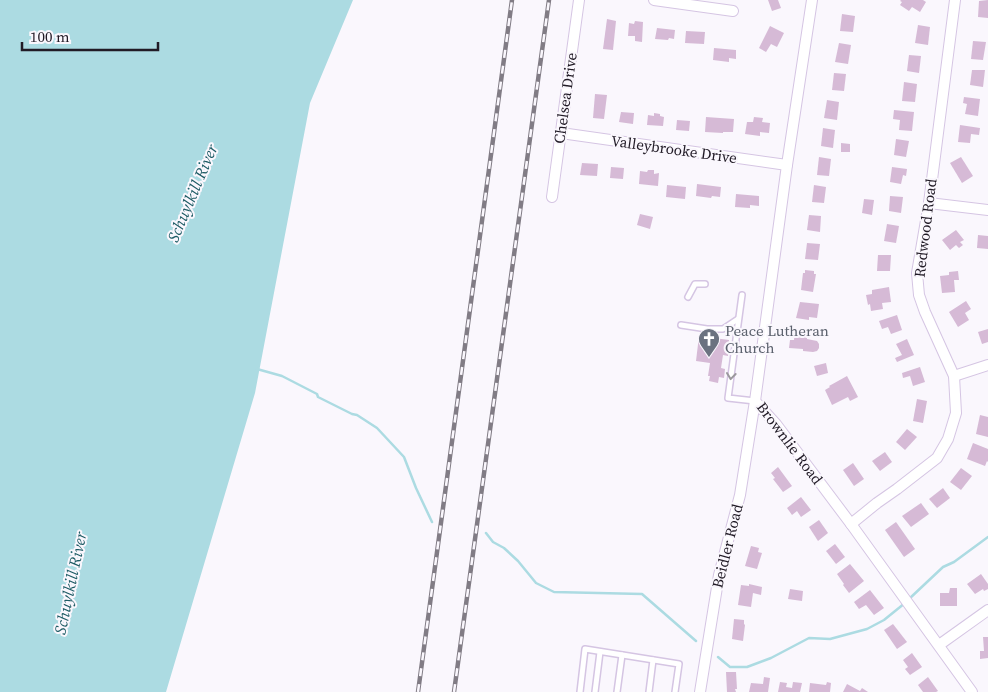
<svg xmlns="http://www.w3.org/2000/svg" width="988" height="692" font-family="'Source Serif 4',serif">
  <style>
    .water { fill: #acdbe2 }
    .lines { fill: none; stroke-linecap: round; stroke-linejoin: round }
    .stream { stroke: #acdbe2; stroke-width: 2.5 }
    .building { fill: #d6bad6 }
    .service-casing { stroke: #d5c5e3; stroke-width: 8 }
    .minor-casing { stroke: #d5c5e3; stroke-width: 12 }
    .service { stroke: #fff; stroke-width: 5 }
    .minor { stroke: #fff; stroke-width: 10 }
    .rail-casing { stroke: #817c85; stroke-width: 4.5 }
    .rail { stroke: #faf7fd; stroke-width: 2.5; stroke-dasharray: 8; stroke-linecap: butt }
    .oneway { stroke: #9b989d }
    .labels { text-anchor: middle; dominant-baseline: central; stroke-width: 4; stroke-linejoin: round; paint-order: stroke }
    .street-label { font-size: 15px; fill: #211b26; stroke: #faf7fd }
    .worship-label { font-size: 15px; fill: #5b616d; stroke: #faf7fd; text-anchor: start }
    .water-label { font-size: 16px; font-style: italic; fill: #1e5c65; stroke: #faf7fd }
  </style>
  <rect width="100%" height="100%" fill="#faf7fd"/>
  <polygon class="water" points="0,0 353,0 310,103 255,393 166,692 0,692"/>
  <g class="lines">
    <g class="stream">
      <polyline points="257,369 282,376 317,394 318,397 352,414 357,415 377,428 404,457 416,488 432,522"/>
      <polyline points="486,533 493,542 504,548 518,561 536,583 554,592 642,594 696,641"/>
      <polyline points="909,599 943,567 954,562 988,537"/>
      <polyline points="718,657 730,667 747,667 771,658 809,638 830,639 867,629 884,620 905,603"/>
    </g>
  </g>
  <g class="building">
    <polygon points="768,0 778,0 781,8 772,11"/>
    <polygon points="901,0 923,0 926,2 920,12 912,7 909,11 900,5 902,2 900,1"/>
    <polygon points="988,0 988,18 978,17 979,1"/>
    <polygon points="842,14 855,16 853,32 840,31"/>
    <polygon points="607,19 616,21 613,50 603,49"/>
    <polygon points="635,21 643,22 642,42 635,41 635,36 628,36 629,23 634,24"/>
    <polygon points="918,25 930,27 928,45 915,43"/>
    <polygon points="770,26 784,33 777,47 771,44 766,52 759,48"/>
    <polygon points="657,28 675,30 674,39 669,38 668,40 655,39"/>
    <polygon points="686,31 705,32 704,44 685,43"/>
    <polygon points="973,41 986,42 983,60 971,59"/>
    <polygon points="839,43 851,45 848,64 835,62"/>
    <polygon points="714,48 736,50 736,59 729,58 729,62 713,60"/>
    <polygon points="909,55 921,56 919,73 907,71"/>
    <polygon points="972,70 985,70 983,87 970,85"/>
    <polygon points="834,73 846,74 844,91 832,90"/>
    <polygon points="904,82 917,84 915,102 902,101"/>
    <polygon points="595,94 607,95 604,119 593,118"/>
    <polygon points="964,97 980,99 978,116 965,114 967,104 963,103"/>
    <polygon points="827,100 839,102 837,120 824,118"/>
    <polygon points="894,110 914,112 912,131 899,130 900,120 893,119"/>
    <polygon points="621,112 634,113 633,124 619,122"/>
    <polygon points="654,113 660,114 660,116 664,117 663,126 647,125 648,115 654,116"/>
    <polygon points="706,117 734,119 733,132 723,132 723,133 705,132"/>
    <polygon points="754,117 763,118 762,122 770,123 769,133 760,132 760,136 745,134 747,122 753,122"/>
    <polygon points="677,120 690,121 689,131 676,130"/>
    <polygon points="960,125 980,128 979,135 971,134 970,143 958,142"/>
    <polygon points="823,128 835,130 833,148 821,146"/>
    <polygon points="896,139 909,141 906,157 894,155"/>
    <polygon points="841,143 850,144 850,152 841,152"/>
    <polygon points="819,157 831,159 829,176 817,175"/>
    <polygon points="961,157 973,176 962,183 950,163"/>
    <polygon points="582,163 598,164 597,176 580,175"/>
    <polygon points="611,167 624,168 623,179 610,178"/>
    <polygon points="892,167 907,169 906,176 903,175 901,184 890,182"/>
    <polygon points="648,170 654,170 654,174 659,173 658,186 639,184 640,171 647,172"/>
    <polygon points="697,184 721,187 720,197 712,196 711,198 696,196"/>
    <polygon points="667,185 686,187 685,199 666,197"/>
    <polygon points="814,185 826,187 824,203 812,202"/>
    <polygon points="736,194 759,196 759,206 750,205 750,208 735,207"/>
    <polygon points="890,196 903,197 901,213 889,211"/>
    <polygon points="864,199 874,200 872,215 862,213"/>
    <polygon points="640,214 653,217 650,229 637,225"/>
    <polygon points="809,215 821,216 820,232 807,230"/>
    <polygon points="887,224 899,226 896,243 884,241"/>
    <polygon points="956,230 964,240 960,242 963,245 959,248 956,245 950,250 942,240"/>
    <polygon points="978,235 988,236 988,249 977,248"/>
    <polygon points="807,243 820,244 818,260 805,259"/>
    <polygon points="878,255 891,255 890,271 877,271"/>
    <polygon points="805,270 814,271 814,274 816,274 813,292 801,290 803,273 805,273"/>
    <polygon points="958,271 959,280 954,280 955,292 942,293 940,276 949,275 949,272"/>
    <polygon points="889,287 891,302 882,303 883,309 871,311 870,304 868,305 866,295 872,294 872,290"/>
    <polygon points="966,301 971,309 965,313 969,320 958,327 949,312"/>
    <polygon points="800,302 819,304 817,318 809,317 809,320 796,318"/>
    <polygon points="897,315 902,330 891,334 888,327 882,329 879,321"/>
    <polygon points="795,329 807,330 807,339 817,341 819,344 819,348 817,351 813,352 803,351 803,349 789,348 790,340 794,340"/>
    <polygon points="988,329 988,342 982,344 978,332"/>
    <polygon points="699,336 729,340 728,356 723,355 721,368 725,369 724,378 719,377 718,383 709,381 710,376 708,376 710,363 696,361"/>
    <polygon points="907,339 914,355 897,362 895,358 902,355 896,344"/>
    <polygon points="826,363 828,373 817,376 814,366"/>
    <polygon points="920,367 925,382 913,386 910,376 903,378 902,373"/>
    <polygon points="847,376 858,397 850,401 848,397 832,405 825,390 830,387 829,386"/>
    <polygon points="917,399 927,401 923,423 913,421"/>
    <polygon points="980,415 988,417 988,437 976,434"/>
    <polygon points="907,429 917,437 905,450 896,442"/>
    <polygon points="973,443 988,449 988,462 987,461 985,466 967,459"/>
    <polygon points="885,452 892,462 880,471 872,461"/>
    <polygon points="853,463 864,479 854,486 843,470"/>
    <polygon points="778,467 792,486 783,492 773,479 775,478 771,473"/>
    <polygon points="961,468 972,476 961,490 950,482"/>
    <polygon points="943,488 950,498 937,508 929,499"/>
    <polygon points="801,497 811,510 801,517 797,511 792,515 787,508"/>
    <polygon points="921,503 929,514 911,527 902,516"/>
    <polygon points="819,520 828,533 818,541 809,527"/>
    <polygon points="896,522 915,549 904,557 885,530"/>
    <polygon points="835,544 845,557 836,564 826,551"/>
    <polygon points="751,546 759,548 758,552 762,553 757,569 745,566"/>
    <polygon points="850,564 864,581 849,593 843,585 844,584 837,574"/>
    <polygon points="981,574 988,584 988,589 984,591 983,589 975,594 967,584"/>
    <polygon points="749,584 762,587 761,595 753,593 751,607 738,605 741,585 749,586"/>
    <polygon points="950,588 957,588 957,606 940,606 940,593 949,593"/>
    <polygon points="790,589 803,591 802,601 788,599"/>
    <polygon points="870,590 884,608 874,615 866,605 859,609 854,602"/>
    <polygon points="734,619 744,620 744,624 745,625 743,641 732,639"/>
    <polygon points="893,624 907,642 897,649 884,630"/>
    <polygon points="983,637 988,637 988,658 980,659 980,651 984,651"/>
    <polygon points="912,653 922,667 910,675 905,669 908,667 903,660"/>
    <polygon points="726,672 736,672 737,689 735,689 736,692 727,692"/>
    <polygon points="764,677 770,678 768,692 749,692 751,683 763,684"/>
    <polygon points="928,677 938,691 936,692 923,692 918,685"/>
    <polygon points="780,682 787,683 786,687 792,688 793,682 802,683 800,692 778,692"/>
    <polygon points="827,682 831,683 830,692 809,692 810,683 826,685"/>
    <polygon points="847,684 860,691 862,688 868,692 843,692"/>
  </g>
  <g class="lines">
    <g class="service-casing">
      <g id="service">
        <polyline points="742,295 728,398 755,401"/>
        <polyline points="688,297 695,284 705,284"/>
        <polyline points="681,325 707,329 723,329 738,319"/>
        <polyline points="580,692 585,649 679,664 675,692"/>
        <polyline points="595,692 600,652"/>
        <polyline points="617,692 622,655"/>
        <polyline points="649,692 653,660"/>
      </g>
    </g>
    <g class="minor-casing">
      <g id="minor">
        <polyline points="654,0 733,11"/>
        <polyline points="812,0 787,165 755,401 776,424 851,524 972,692"/>
        <polyline points="561,133 787,165"/>
        <polyline points="552,197 579,0"/>
        <polyline points="929,203 988,210"/>
        <polyline points="954,376 988,365"/>
        <polyline points="851,524 877,503 897,489 937,458 948,439 956,413 954,376 925,312 919,295 917,273 929,203 955,0"/>
        <polyline points="939,645 988,610"/>
        <polyline points="700,692 719,575 740,495 755,401"/>
      </g>
    </g>
    <use href="#service" class="service"/>
    <use href="#minor" class="minor"/>
    <g class="rail-casing">
      <g id="rail">
        <polyline points="418,692 512,0"/>
        <polyline points="454,692 549,0"/>
      </g>
    </g>
    <use href="#rail" class="rail"/>
  </g>
  <defs><path id="oneway-chevron" d="M-2-3.5L2.5 0L-2 3.5" fill="none" stroke-width="1.6" stroke-linecap="round" stroke-linejoin="round" transform="scale(1.25)"/></defs>
  <use class="oneway" href="#oneway-chevron" transform="translate(731 376) rotate(97)"/>
  <defs>
    <g id="church-pin" transform="scale(1.125)"><path d="M0 17L-7.5 6A9.5 9.5 0 1 1 7.5 6Z" fill="#6b7280" stroke="#faf7fd"/><path d="M-1.2-6h2.4v3.5h3.3v2.4h-3.3V6h-2.4V-.1h-3.3v-2.4h3.3Z" fill="#fff"/></g>
  </defs>
  <g fill-rule="evenodd">
    <use href="#church-pin" x="709" y="339"/>
  </g>
  <g class="labels">
    <g class="street-label">
      <text transform="translate(565 98) rotate(-82)">Chelsea Drive</text>
      <text transform="translate(674 149) rotate(8)">Valleybrooke Drive</text>
      <text transform="translate(925 228) rotate(-83)">Redwood Road</text>
      <text transform="translate(790 443) rotate(53)">Brownlie Road</text>
      <text transform="translate(727 546) rotate(-76)">Beidler Road</text>
    </g>
    <g class="worship-label">
      <text x="725" y="330">Peace Lutheran<tspan x="725" dy="17">Church</tspan></text>
    </g>
    <g class="water-label">
      <text transform="translate(192 193) rotate(-67)">Schuylkill River</text>
      <text transform="translate(70 583) rotate(-78)">Schuylkill River</text>
    </g>
  </g>
  <path d="M22 42v8h136v-8" fill="none" stroke="#211b26" stroke-width="2.5"/>
  <text x="30" y="42" font-size="15" fill="#211b26" stroke="#faf7fd" stroke-width="4" paint-order="stroke">100 m</text>
</svg>
